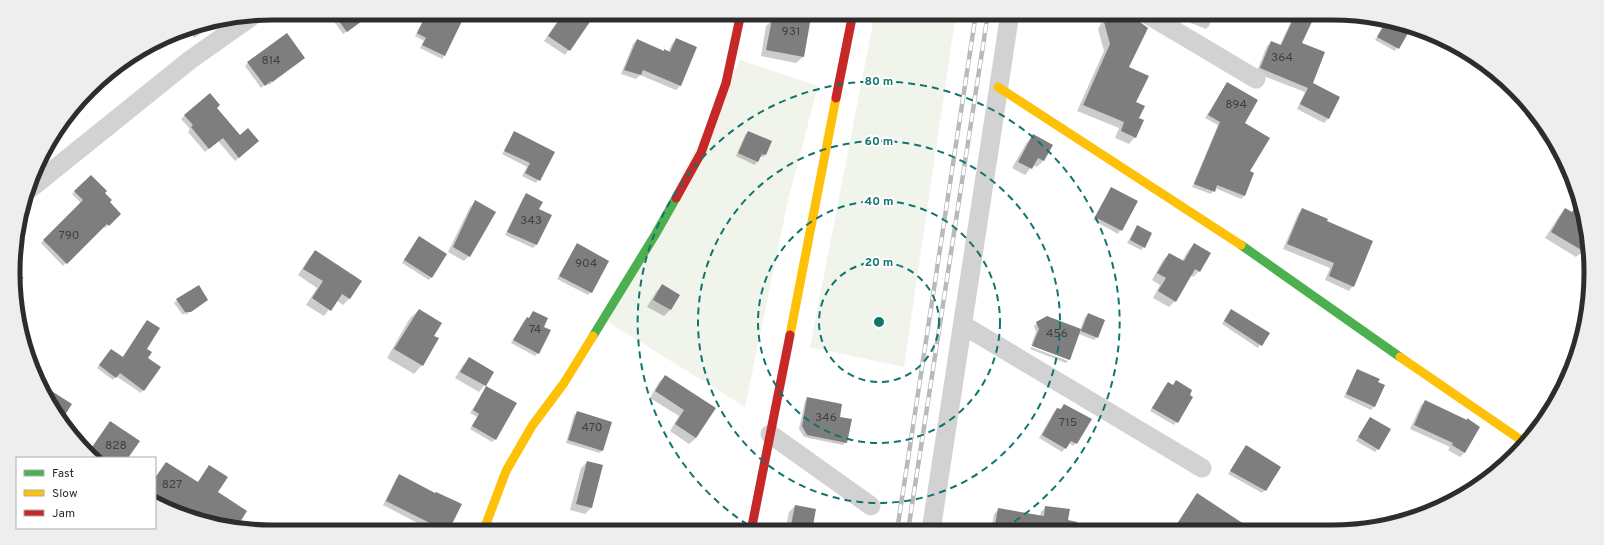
<svg xmlns="http://www.w3.org/2000/svg" width="1604" height="545" font-family="Overpass,sans-serif">
  <style>
    .green { fill: #f1f4eb }
    .shadow { fill: #0003 }
    .building { fill: #7e7e7e }
    .lines { fill: none; stroke-linecap: round; stroke-linejoin: round }
    .street { stroke: #d2d2d2; stroke-width: 19 }
    .fast { stroke: #4caf50; stroke-width: 9 }
    .slow { stroke: #ffc107; stroke-width: 9 }
    .jam { stroke: #c62828; stroke-width: 9 }
    .rail-casing { stroke: #b9b9b9; stroke-width: 4.5 }
    .rail { stroke: #fff; stroke-width: 3; stroke-dasharray: 9; stroke-linecap: butt }
    .ring { fill: none; stroke: #0f766e; stroke-width: 2; stroke-dasharray: 7 5 }
    .labels { text-anchor: middle; dominant-baseline: central; stroke-width: 4; stroke-linejoin: round; paint-order: stroke }
    .number-label { font-size: 12px; fill: #414141 }
    .rim { fill: none; stroke: #2d2d2d; stroke-width: 5 }
    .centre { fill: #0f766e; stroke: #fff; stroke-width: 2 }
    .ring-label { font-size: 12px; text-anchor: middle; font-weight: bold; fill: #0f766e; stroke: #fff; stroke-width: 4; stroke-linejoin: round; paint-order: stroke }
  </style>
  <rect width="100%" height="100%" fill="#fff"/>
  <g class="green">
    <polygon points="875,13 956,13 904,367 810,347"/>
    <polygon points="740,60 818,86 788,200 745,407 608,322"/>
  </g>
  <g class="shadow">
    <polygon points="328,13 369,13 367,17 343,34"/>
    <polygon points="427,13 443,13 444,56 442,59 420,48 424,41 415,36"/>
    <polygon points="563,13 595,13 565,55 544,41"/>
    <polygon points="677,13 711,13 704,21 693,16 691,18"/>
    <polygon points="788,13 810,18 803,57 796,63 761,56 766,26 772,20 782,21"/>
    <polygon points="1107,13 1117,13 1138,118 1135,137 1129,144 1115,138 1119,128 1077,111 1104,51 1098,29"/>
    <polygon points="1159,13 1214,13 1209,26 1206,29 1181,19 1178,24"/>
    <polygon points="1295,13 1313,13 1301,43 1312,84 1328,119 1324,123 1297,109 1305,92 1256,73 1267,46 1271,42 1280,45"/>
    <polygon points="1387,20 1398,22 1410,27 1395,51 1375,40"/>
    <polygon points="214,25 194,38 189,30"/>
    <polygon points="637,40 663,52 668,52 672,44 676,40 696,48 680,86 676,90 640,75 636,79 621,74 633,44"/>
    <polygon points="301,61 269,85 267,83 261,88 245,66 248,63"/>
    <polygon points="1227,83 1244,123 1248,172 1253,173 1244,196 1241,199 1215,188 1211,194 1192,187 1218,125 1205,118"/>
    <polygon points="216,108 240,136 254,145 235,161 218,141 205,152 188,132 190,129 181,119 185,115"/>
    <polygon points="515,132 554,152 536,183 522,176 527,167 502,154"/>
    <polygon points="748,132 765,155 763,157 760,156 755,165 736,156 745,135"/>
    <polygon points="1033,136 1043,161 1037,167 1033,165 1025,175 1012,168 1027,142"/>
    <polygon points="91,176 109,202 120,214 105,228 103,226 63,266 41,243 81,203 72,194"/>
    <polygon points="1111,188 1136,202 1118,234 1093,220"/>
    <polygon points="526,195 538,210 550,216 536,245 533,248 505,235 523,198"/>
    <polygon points="475,202 469,256 464,261 448,252 470,207"/>
    <polygon points="1302,209 1326,222 1353,286 1349,291 1325,280 1330,268 1283,249 1298,214"/>
    <polygon points="1565,209 1589,238 1583,251 1576,257 1545,238 1559,216"/>
    <polygon points="1137,226 1144,247 1141,250 1127,243"/>
    <polygon points="416,241 431,277 429,280 402,263"/>
    <polygon points="1194,244 1199,271 1193,277 1190,275 1175,301 1169,307 1153,298 1160,285 1152,280 1163,260 1169,254 1182,261 1188,251"/>
    <polygon points="577,245 591,292 588,295 557,279"/>
    <polygon points="315,252 360,281 349,299 343,305 336,300 324,316 306,305 317,288 298,275 309,258"/>
    <polygon points="17,271 24,278 18,283"/>
    <polygon points="662,286 679,295 670,310 664,316 647,307 656,292"/>
    <polygon points="177,300 207,300 187,314 182,314 174,303"/>
    <polygon points="419,310 422,365 414,374 387,358 410,318"/>
    <polygon points="534,312 542,327 538,353 535,356 511,343 524,321 527,319 528,319"/>
    <polygon points="1228,314 1268,334 1258,348 1222,324"/>
    <polygon points="1088,315 1097,337 1094,340 1079,334 1069,360 1031,345 1036,332 1034,326 1037,323 1080,330 1085,317"/>
    <polygon points="144,324 147,358 143,390 141,393 116,376 113,380 97,368 108,353 122,358"/>
    <polygon points="1031,347 1068,361 1066,363 1030,349"/>
    <polygon points="469,359 485,385 479,392 455,378 463,365"/>
    <polygon points="1358,370 1384,386 1374,407 1371,410 1344,397 1355,373"/>
    <polygon points="666,376 715,408 696,438 689,444 670,431 679,416 650,398 659,382"/>
    <polygon points="1176,382 1192,397 1174,425 1150,411 1165,386 1168,383 1172,386"/>
    <polygon points="487,387 495,439 492,442 470,429 477,417 470,413"/>
    <polygon points="807,398 839,418 846,442 843,445 804,437 799,429 805,401"/>
    <polygon points="1425,401 1479,427 1464,453 1460,457 1448,450 1450,447 1410,429 1421,405"/>
    <polygon points="1064,405 1076,443 1073,446 1069,443 1062,452 1039,438 1054,412 1057,409 1060,410"/>
    <polygon points="577,412 602,450 600,453 566,443 574,415"/>
    <polygon points="1370,418 1378,449 1375,452 1356,441"/>
    <polygon points="1246,446 1265,490 1262,493 1228,474"/>
    <polygon points="587,462 602,466 591,508 585,514 570,510 581,468"/>
    <polygon points="166,463 197,483 217,492 246,511 236,527 206,523 155,500 155,478"/>
    <polygon points="1488,468 1495,473 1476,485 1485,471"/>
    <polygon points="400,475 447,532 435,532 383,505 396,479"/>
    <polygon points="795,506 811,531 785,531 789,512"/>
    <polygon points="1046,507 1068,510 1065,530 991,531 994,514 999,509 1040,516 1041,512"/>
  </g>
  <g class="building">
    <polygon points="333,13 373,13 347,32"/>
    <polygon points="427,13 445,13 462,21 445,56 422,45 426,38 417,33"/>
    <polygon points="564,13 596,13 570,51 548,36"/>
    <polygon points="788,13 811,17 804,57 766,50 772,19 786,21"/>
    <polygon points="1108,13 1134,13 1136,19 1148,28 1129,67 1149,76 1136,102 1145,106 1139,118 1144,120 1136,138 1121,131 1124,122 1083,105 1110,44 1104,22"/>
    <polygon points="1296,13 1316,13 1302,43 1325,52 1313,83 1340,97 1329,119 1300,104 1308,88 1260,68 1271,41 1281,45"/>
    <polygon points="1387,20 1398,22 1411,28 1399,49 1377,37"/>
    <polygon points="287,33 305,58 272,82 271,81 265,86 247,62"/>
    <polygon points="676,38 697,47 681,86 643,70 641,75 624,70 637,39 664,51 664,49 670,52"/>
    <polygon points="1227,82 1258,100 1245,123 1270,138 1250,171 1254,173 1245,196 1217,185 1215,192 1194,184 1220,122 1208,115"/>
    <polygon points="210,93 220,105 217,108 240,135 248,128 259,141 239,158 223,138 209,149 191,127 193,125 184,115"/>
    <polygon points="514,131 555,152 540,181 525,173 530,163 504,151"/>
    <polygon points="748,131 772,141 766,155 762,154 758,162 738,153"/>
    <polygon points="1033,134 1053,145 1044,161 1038,158 1032,169 1018,162"/>
    <polygon points="91,175 107,191 105,193 112,200 110,202 121,214 109,226 107,224 67,264 43,240 83,200 74,191"/>
    <polygon points="1111,187 1138,201 1122,231 1095,217"/>
    <polygon points="526,193 543,202 539,209 552,215 537,245 507,232"/>
    <polygon points="475,200 496,212 470,257 453,247"/>
    <polygon points="1577,204 1589,238 1588,243 1583,251 1551,232 1565,208 1572,212"/>
    <polygon points="1302,208 1328,219 1327,221 1373,241 1354,287 1329,276 1334,263 1287,244"/>
    <polygon points="1137,225 1152,233 1145,248 1130,240"/>
    <polygon points="419,236 447,254 432,278 404,260"/>
    <polygon points="577,243 609,261 592,293 559,276"/>
    <polygon points="1194,243 1211,253 1200,272 1195,269 1176,302 1158,291 1166,278 1157,273 1169,253 1184,261"/>
    <polygon points="315,250 362,281 350,299 342,294 331,311 312,298 323,281 303,269"/>
    <polygon points="662,284 680,295 671,310 653,300"/>
    <polygon points="199,285 208,300 191,312 185,312 176,299"/>
    <polygon points="419,309 442,323 434,336 439,338 423,366 394,349"/>
    <polygon points="1231,309 1270,333 1262,346 1224,321"/>
    <polygon points="533,311 548,318 544,327 551,330 539,354 513,340 527,317 529,318"/>
    <polygon points="1088,313 1105,320 1098,338 1081,331"/>
    <polygon points="1047,316 1081,329 1070,360 1032,346 1039,329 1036,322"/>
    <polygon points="147,320 160,328 147,349 152,352 148,358 161,367 144,391 120,373 116,378 99,365 111,349 123,357"/>
    <polygon points="469,357 494,372 486,386 460,372"/>
    <polygon points="1357,369 1380,379 1378,382 1385,385 1375,407 1346,394"/>
    <polygon points="665,375 716,408 696,438 675,424 684,410 655,391"/>
    <polygon points="1176,380 1192,390 1190,395 1193,397 1178,423 1152,408 1168,382 1173,385"/>
    <polygon points="42,385 72,404 61,421 57,417"/>
    <polygon points="486,386 517,403 496,440 472,426 479,414 473,410"/>
    <polygon points="807,397 842,404 840,417 852,419 847,443 807,435 802,426"/>
    <polygon points="1425,400 1467,420 1467,418 1480,427 1465,453 1452,445 1453,443 1414,425"/>
    <polygon points="1064,404 1092,419 1077,444 1071,441 1066,449 1042,435 1057,408 1061,409"/>
    <polygon points="577,411 612,422 603,451 568,440"/>
    <polygon points="1370,417 1391,429 1379,450 1358,437"/>
    <polygon points="110,421 140,441 128,458 98,458 90,450"/>
    <polygon points="1246,445 1281,467 1266,491 1230,471"/>
    <polygon points="587,461 603,465 592,508 576,504"/>
    <polygon points="166,462 198,482 209,465 228,477 218,492 247,511 237,527 206,523 155,500 155,478"/>
    <polygon points="399,474 435,493 436,492 462,504 448,532 386,501"/>
    <polygon points="1197,493 1253,530 1173,530"/>
    <polygon points="795,505 816,509 812,531 790,531"/>
    <polygon points="1045,506 1070,509 1068,520 1077,522 1077,530 994,531 998,508 1044,516"/>
  </g>
  <g class="lines">
    <g class="street">
      <polyline points="1145,13 1256,79"/>
      <polyline points="31,188 190,60 251,17"/>
      <polyline points="963,325 1202,468"/>
      <polyline points="770,434 871,506"/>
      <polyline points="931,531 1010,13"/>
    </g>
    <g class="fast">
      <polyline points="1241,245 1400,357"/>
      <polyline points="593,336 655,235 676,198"/>
    </g>
    <g class="slow">
      <polyline points="998,87 1241,245"/>
      <polyline points="790,335 836,98"/>
      <polyline points="1400,357 1524,442"/>
      <polyline points="483,532 506,471 532,426 564,383 593,336"/>
    </g>
    <g class="jam">
      <polyline points="836,98 853,13"/>
      <polyline points="676,198 701,153 726,83 741,13"/>
      <polyline points="751,531 790,335"/>
    </g>
    <g class="rail-casing">
      <g id="rail">
        <polyline points="897,531 976,13"/>
        <polyline points="908,531 988,13"/>
      </g>
    </g>
    <use href="#rail" class="rail"/>
  </g>
  <g class="ring">
    <circle cx="879" cy="322" r="60"/>
    <circle cx="879" cy="322" r="121"/>
    <circle cx="879" cy="322" r="181"/>
    <path d="M758 531A241 241 0 1 1 1001 530"/>
  </g>
  <g class="labels">
    <g class="number-label">
      <text x="791" y="32">931</text>
      <text x="1282" y="58">364</text>
      <text x="271" y="61">814</text>
      <text x="1236" y="105">894</text>
      <text x="531" y="221">343</text>
      <text x="69" y="236">790</text>
      <text x="586" y="264">904</text>
      <text x="535" y="330">74</text>
      <text x="1057" y="334">456</text>
      <text x="826" y="418">346</text>
      <text x="1068" y="423">715</text>
      <text x="592" y="428">470</text>
      <text x="116" y="446">828</text>
      <text x="172" y="485">827</text>
    </g>
  </g>
  <path d="M0 0H1604V545H0ZM272 20H1332A252 252 0 0 1 1584 272V273A252 252 0 0 1 1332 525H272A252 252 0 0 1 20 273V272A252 252 0 0 1 272 20Z" fill="#eee" fill-rule="evenodd"/>
  <path class="rim" d="M272 20H1332A252 252 0 0 1 1584 272V273A252 252 0 0 1 1332 525H272A252 252 0 0 1 20 273V272A252 252 0 0 1 272 20Z"/>
  <circle cx="879" cy="322" r="6" class="centre"/>
  <g class="ring-label">
    <text x="879" y="85">80 m</text>
    <text x="879" y="145">60 m</text>
    <text x="879" y="205">40 m</text>
    <text x="879" y="266">20 m</text>
  </g>
  <rect x="16" y="457" width="140" height="72" fill="#ffffff" stroke="#ababab"/>
  <rect x="24" y="470" width="20" height="6" fill="#4caf50" stroke="#ababab"/>
  <text x="52" y="477" font-size="12" fill="#2d2d2d">Fast</text>
  <rect x="24" y="490" width="20" height="6" fill="#ffc107" stroke="#ababab"/>
  <text x="52" y="497" font-size="12" fill="#2d2d2d">Slow</text>
  <rect x="24" y="510" width="20" height="6" fill="#c62828" stroke="#ababab"/>
  <text x="52" y="517" font-size="12" fill="#2d2d2d">Jam</text>
</svg>
